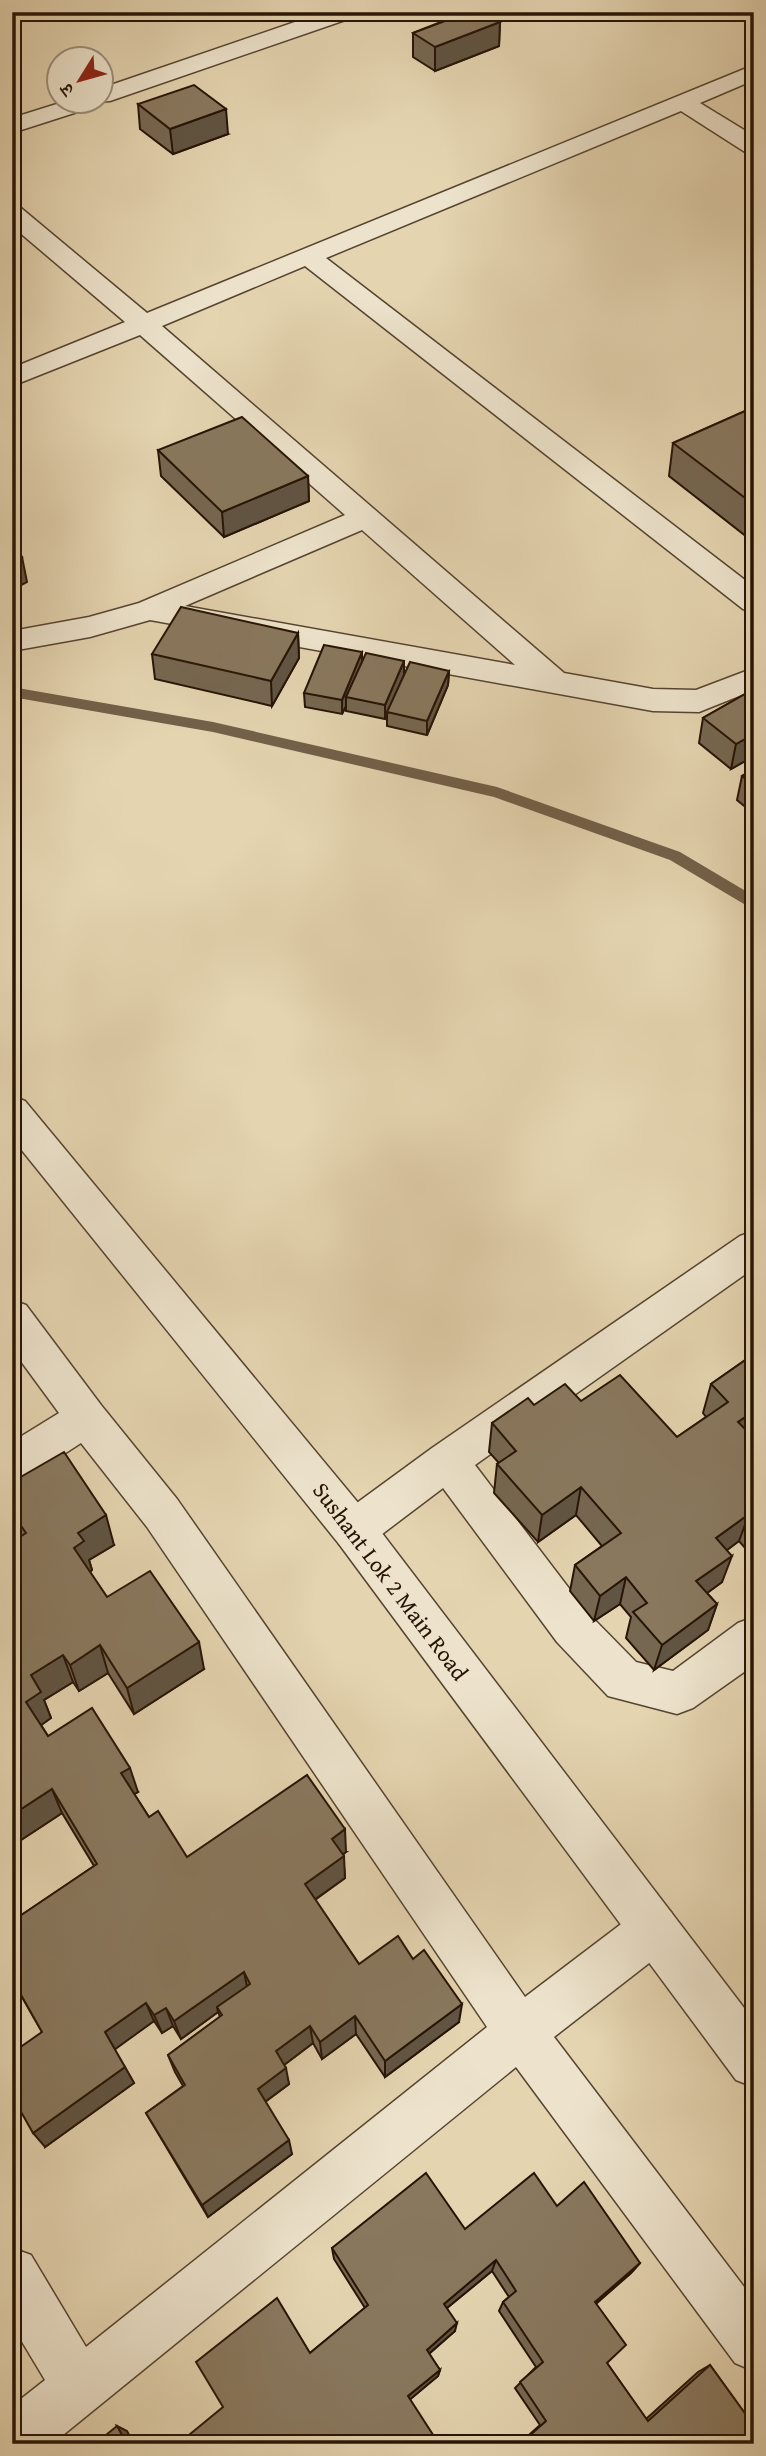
<svg xmlns="http://www.w3.org/2000/svg" width="766" height="2456" font-family="'Gentium Book Plus','Noto Serif Devanagari',serif">
  <style>
    .lines { fill: none; stroke-linecap: round; stroke-linejoin: round }
    .stream { fill: #726049; fill-rule: evenodd }
    .minor-casing { stroke: #564430; stroke-width: 3 }
    .tertiary-casing { stroke: #564430; stroke-width: 3 }
    .minor { fill: #ede3cc; fill-rule: evenodd }
    .tertiary { fill: #ede3cc; fill-rule: evenodd }
    .wall { fill: #766751; stroke: #271406; stroke-width: 2 }
    .shaded-wall { fill: #605442; stroke: #271406; stroke-width: 2 }
    .building { fill: #89785e; stroke: #271406; stroke-width: 2 }
    .labels { text-anchor: middle; dominant-baseline: central; stroke-width: 5; stroke-linejoin: round; paint-order: stroke }
    .street-label { font-size: 23px; fill: #271406; stroke: #ede3cc }
  </style>
  <rect width="100%" height="100%" fill="#e4d4b0"/>
  <filter id="stains"><feTurbulence type="fractalNoise" baseFrequency=".00286" numOctaves="4"/><feColorMatrix values="0 0 0 0 .2 0 0 0 0 .09 0 0 0 0 .02 0 0 0 .5 -.17"/></filter>
  <radialGradient id="worn" r=".72"><stop offset=".6" stop-color="#630" stop-opacity="0"/><stop offset="1" stop-color="#630" stop-opacity=".3"/></radialGradient>
  <g class="lines">
    <polygon class="stream" points="12,687 213,722 497,787 680,852 754,896 754,910 670,860 494,797 213,732 12,697"/>
    <g class="minor-casing">
      <g id="minor">
        <polygon points="324,12 357,12 354,17 110,101 97,102 93,107 12,133 12,118 63,102 102,102 102,88"/>
        <path d="M754 65V80L700 103 754 136V154L745 152 681 111 326 258 754 587V612L743 609 305 266 162 326 564 673 653 689 696 690 754 668V690L699 712 653 711 150 620 90 637 12 651V631L89 617 139 603 345 515 140 335 12 386V368L125 322 12 226V206L21 208 147 313ZM362 530 515 665 185 606Z"/>
        <polygon points="754,1231 754,1268 475,1465 587,1612 636,1662 673,1671 738,1623 754,1617 754,1665 693,1708 677,1714 608,1696 557,1642 443,1488 369,1544 354,1549 339,1544 333,1530 339,1516 432,1448 740,1236"/>
        <polygon points="12,1300 26,1305 101,1405 177,1499 525,1997 637,1912 654,1905 671,1912 678,1929 671,1946 554,2037 754,2300 754,2371 735,2363 516,2067 52,2444 12,2444 12,2406 45,2380 12,2325 12,2248 31,2255 86,2347 487,2027 147,1527 81,1443 27,1478 12,1484 12,1442 59,1413 12,1349"/>
      </g>
    </g>
    <g class="tertiary-casing">
      <polygon id="tertiary" points="12,1096 25,1101 369,1516 754,2021 754,2087 736,2080 339,1544 12,1138"/>
    </g>
    <use href="#minor" class="minor"/>
    <use href="#tertiary" class="tertiary"/>
  </g>
  <g class="wall">
    <polygon points="441,12 484,12 500,22 499,46 435,71 413,57 413,33 441,22"/>
    <polygon points="138,104 228,134 173,154 140,129"/>
    <polygon points="754,407 754,534 747,537 669,476 673,443"/>
    <polygon points="158,450 308,476 309,501 224,537 161,476"/>
    <polygon points="298,633 299,658 272,706 155,679 152,654"/>
    <polygon points="362,652 362,662 404,661 404,675 393,700 449,671 448,685 427,735 387,726 387,713 385,719 346,711 346,706 342,714 305,707 304,693"/>
    <polygon points="754,689 754,756 731,769 699,743 703,718"/>
    <polygon points="754,769 754,814 737,800 742,776"/>
    <polygon points="754,1354 754,1433 751,1435 754,1438 754,1558 739,1541 727,1550 722,1582 707,1593 717,1604 708,1630 654,1670 626,1638 631,1617 620,1604 594,1621 570,1591 575,1565 602,1546 576,1515 538,1542 494,1493 497,1464 499,1463 489,1452 492,1423 534,1405 581,1401 677,1437 706,1417 703,1413 711,1384"/>
    <polygon points="12,1482 114,1545 89,1560 92,1570 90,1572 107,1597 204,1669 134,1714 108,1673 79,1691 73,1682 44,1700 51,1718 41,1725 48,1736 138,1792 134,1794 149,1817 187,1857 346,1852 343,1854 345,1878 315,1900 359,1964 413,1959 459,2022 385,2077 356,2034 322,2059 313,2043 284,2065 289,2084 265,2102 292,2154 208,2217 146,2113 183,2086 175,2072 168,2055 220,2017 218,2012 181,2039 173,2026 162,2033 154,2021 114,2049 134,2083 45,2147 42,2032 22,1997 12,2004 17,1918 94,1866 62,1813 12,1846 12,1542 20,1537 12,1526"/>
    <polygon points="557,2206 640,2263 631,2273 596,2303 607,2363 646,2419 698,2372 710,2365 754,2426 519,2444 540,2425 515,2388 536,2367 499,2311 503,2302 509,2297 492,2271 447,2308 455,2331 429,2354 440,2370 438,2376 410,2399 310,2353 365,2308 334,2259 332,2248 465,2229"/>
  </g>
  <g class="shaded-wall">
    <polygon points="500,22 499,46 435,71 435,47"/>
    <polygon points="226,109 228,134 173,154 170,129"/>
    <polygon points="308,476 309,501 224,537 222,512"/>
    <polygon points="753,504 754,504 754,534 747,537"/>
    <polygon points="22,557 27,582 12,590 12,562"/>
    <polygon points="298,633 299,658 272,706 271,681"/>
    <polygon points="362,652 362,666 346,697 346,706 342,714 342,700"/>
    <polygon points="404,661 404,675 385,719 385,705"/>
    <polygon points="449,671 448,685 427,735 427,721"/>
    <polygon points="754,734 754,756 731,769 736,744"/>
    <polygon points="754,1411 754,1433 729,1451 738,1422"/>
    <polygon points="581,1487 576,1515 538,1542 542,1515"/>
    <polygon points="749,1514 739,1541 707,1565 716,1538"/>
    <polygon points="106,1515 114,1545 89,1560 92,1570 83,1577 74,1548 78,1533"/>
    <polygon points="732,1556 722,1582 688,1607 696,1581"/>
    <polygon points="626,1577 620,1604 594,1621 600,1596"/>
    <polygon points="717,1604 708,1630 654,1670 662,1645"/>
    <polygon points="199,1642 204,1669 134,1714 127,1688"/>
    <polygon points="100,1645 108,1673 79,1691 70,1665"/>
    <polygon points="63,1655 73,1682 44,1700 51,1718 37,1728 26,1702 31,1675"/>
    <polygon points="130,1768 138,1792 129,1797 121,1773"/>
    <polygon points="52,1789 62,1813 12,1846 12,1815"/>
    <polygon points="345,1829 346,1852 334,1861 332,1839"/>
    <polygon points="344,1856 345,1878 307,1905 305,1884"/>
    <polygon points="244,1972 248,1991 217,2007 218,2012 181,2039 174,2021"/>
    <polygon points="12,1979 24,1996 12,2004"/>
    <polygon points="146,2003 154,2021 114,2050 105,2032"/>
    <polygon points="462,2004 459,2022 385,2077 385,2061"/>
    <polygon points="166,2008 173,2026 162,2033 154,2015"/>
    <polygon points="355,2016 356,2034 322,2059 320,2042"/>
    <polygon points="310,2026 313,2043 280,2068 276,2051"/>
    <polygon points="125,2067 134,2083 45,2147 33,2133"/>
    <polygon points="286,2068 289,2084 262,2104 258,2089"/>
    <polygon points="289,2140 292,2154 208,2217 202,2205"/>
    <polygon points="496,2260 492,2271 442,2312 444,2304"/>
    <polygon points="640,2263 631,2273 588,2311 595,2302"/>
    <polygon points="457,2323 455,2331 425,2357 427,2350"/>
    <polygon points="440,2370 438,2376 407,2402 408,2396"/>
    <polygon points="117,2426 127,2431 134,2444 127,2444"/>
  </g>
  <g class="building">
    <polygon points="444,12 484,12 500,22 435,47 413,33 453,18"/>
    <polygon points="194,85 226,109 170,129 138,104"/>
    <polygon points="754,407 754,504 753,504 673,443"/>
    <polygon points="242,417 308,476 222,512 158,450"/>
    <polygon points="12,549 22,557 12,562"/>
    <polygon points="181,607 298,633 271,681 152,654"/>
    <polygon points="324,645 362,652 342,700 304,693"/>
    <polygon points="366,653 404,661 385,705 346,697"/>
    <polygon points="410,662 449,671 427,721 387,712"/>
    <polygon points="754,689 754,734 736,744 703,718"/>
    <polygon points="754,769 754,785 742,776"/>
    <polygon points="754,1354 754,1411 738,1422 754,1438 754,1519 749,1514 716,1538 732,1556 696,1581 717,1604 662,1645 633,1612 647,1603 626,1577 600,1596 575,1565 621,1533 581,1487 542,1515 497,1464 516,1451 492,1423 528,1398 534,1405 565,1384 581,1401 620,1375 677,1437 728,1402 711,1384"/>
    <polygon points="64,1452 106,1515 78,1533 84,1541 74,1548 107,1597 150,1571 199,1642 127,1688 100,1645 70,1665 63,1655 31,1675 41,1692 26,1702 48,1736 92,1708 130,1768 121,1773 149,1817 158,1811 187,1857 307,1775 345,1829 332,1839 344,1856 305,1884 359,1964 398,1936 413,1959 424,1950 462,2004 385,2061 355,2016 320,2042 310,2026 276,2051 286,2068 258,2089 289,2140 202,2205 146,2113 185,2085 168,2055 222,2015 217,2007 250,1984 244,1972 174,2021 166,2008 154,2015 146,2003 105,2032 125,2067 33,2133 12,2096 12,2053 42,2032 12,1979 12,1911 17,1918 97,1864 52,1789 12,1815 12,1555 14,1554 12,1551 12,1542 26,1533 12,1513 12,1482"/>
    <polygon points="426,2173 465,2229 534,2173 557,2206 584,2182 640,2263 595,2302 626,2345 607,2363 648,2421 710,2365 754,2426 754,2444 520,2444 546,2421 520,2382 543,2362 503,2302 516,2291 496,2260 444,2304 457,2323 427,2350 440,2370 408,2396 439,2444 178,2444 223,2407 196,2362 277,2298 310,2353 368,2305 332,2248"/>
    <polygon points="117,2426 127,2444 95,2444"/>
  </g>
  <g class="labels">
    <g class="street-label">
      <text transform="translate(391 1581) rotate(53)">Sushant Lok 2 Main Road</text>
    </g>
  </g>
  <rect width="766" height="2456" fill="none" stroke="#e4d4b0" stroke-width="42"/>
  <rect x="14" y="14" width="738" height="2428" fill="none" stroke="#271406" stroke-width="3.5"/>
  <rect x="21" y="21" width="724" height="2414" fill="none" stroke="#271406" stroke-width="2"/>
  <g transform="translate(80 80) rotate(233)"><circle r="33" fill="#ede3cc" stroke="#9e907d" stroke-width="2"/>
  <path d="M0-5L12 26L0 18L-12 26Z" fill="#8f2418"/>
  <text y="-10" font-size="19" font-weight="bold" text-anchor="middle" fill="#271406">उ</text>
  </g>
  <rect width="100%" height="100%" filter="url(#stains)"/>
  <rect width="100%" height="100%" fill="url(#worn)"/>
</svg>
